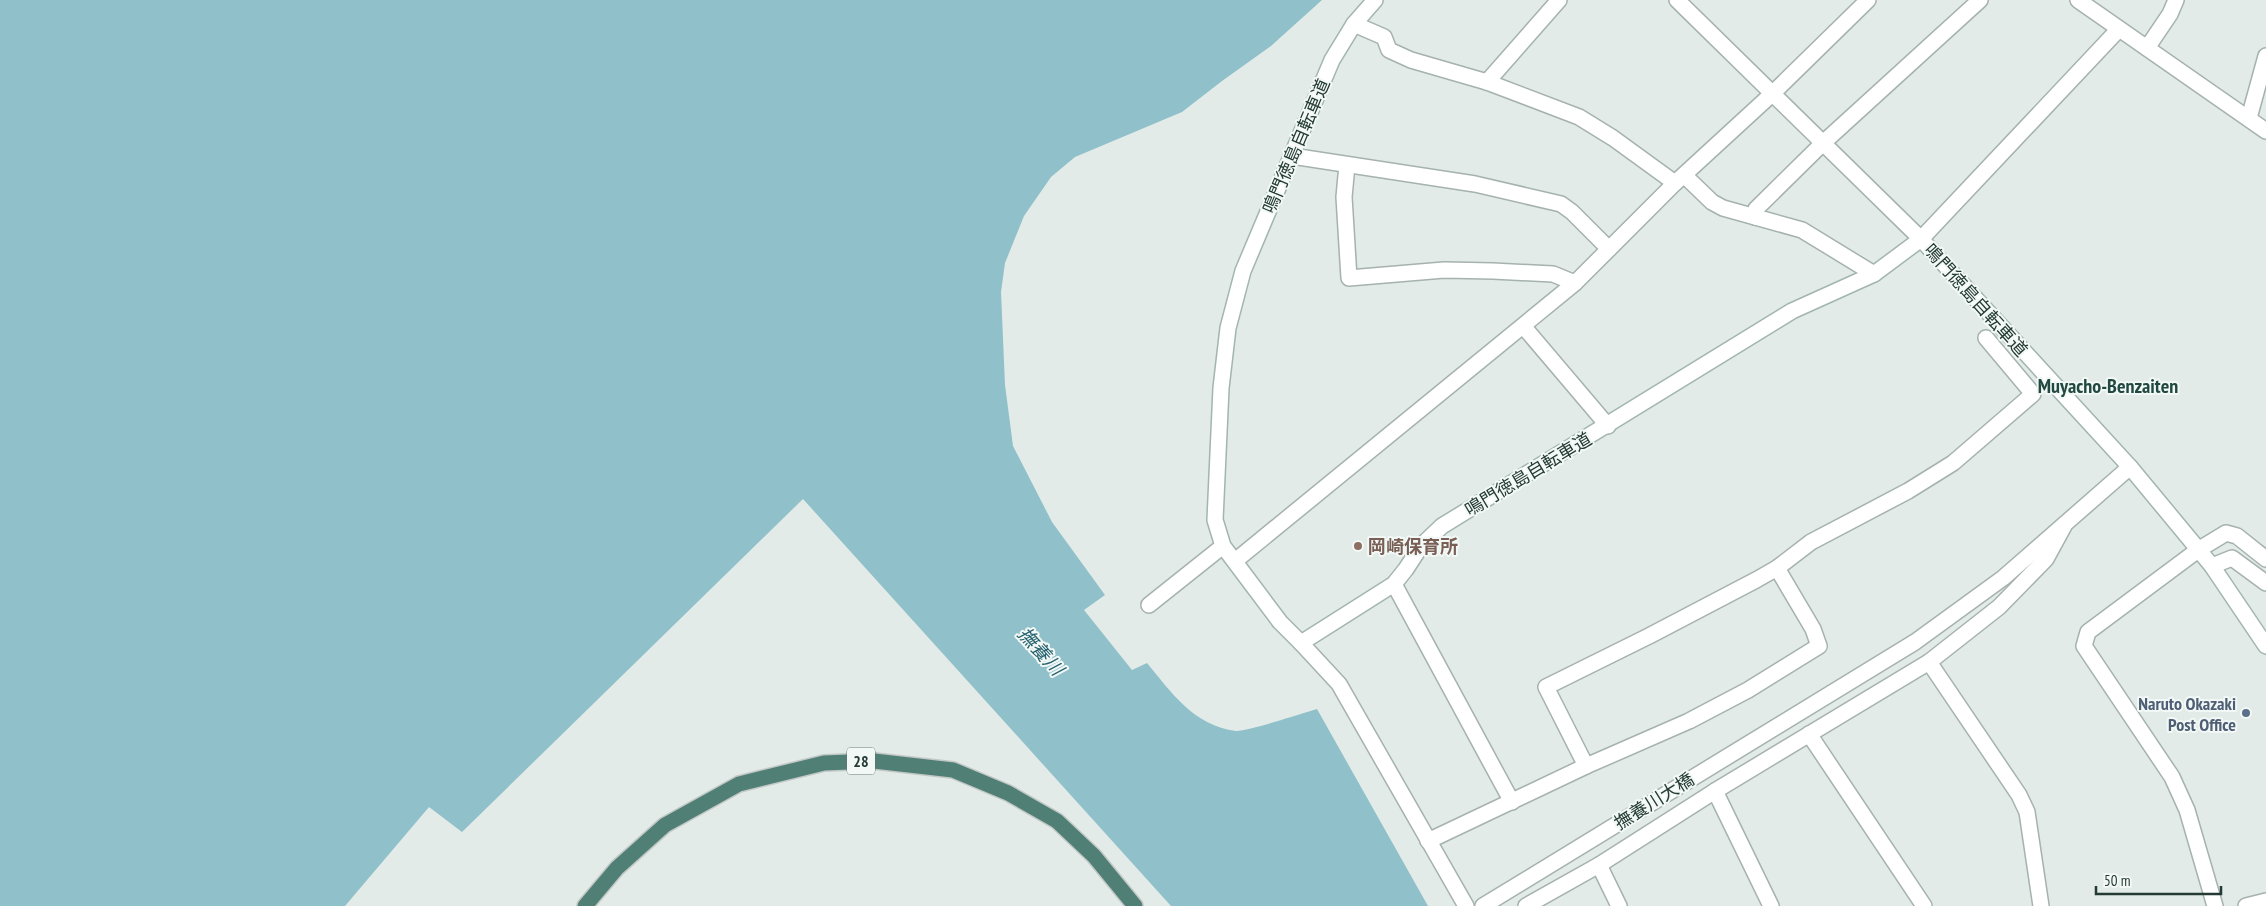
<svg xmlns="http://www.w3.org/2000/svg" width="2266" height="906" font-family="'PT Sans Narrow','Noto Sans JP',sans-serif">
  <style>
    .water { fill: #90c0ca }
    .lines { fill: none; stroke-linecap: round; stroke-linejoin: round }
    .minor-casing { stroke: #a5b2ae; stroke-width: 18 }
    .tertiary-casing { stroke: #a5b2ae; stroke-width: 18 }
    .secondary-casing { stroke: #a2b5af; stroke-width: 18 }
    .trunk-casing { stroke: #c2c8c6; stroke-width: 18 }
    .minor { stroke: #fff; stroke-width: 15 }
    .tertiary { stroke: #fff; stroke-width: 15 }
    .secondary { stroke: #fff; stroke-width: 15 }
    .trunk { stroke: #507f75; stroke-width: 15 }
    .education-dot { fill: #8d6e63; stroke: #f2f8f5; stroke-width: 2 }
    .service-dot { fill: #5c6f8a; stroke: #f2f8f5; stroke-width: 2 }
    .labels { text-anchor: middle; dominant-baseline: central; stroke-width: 4; stroke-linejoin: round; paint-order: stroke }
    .shield { fill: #f2f8f5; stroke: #62736e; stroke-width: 1 }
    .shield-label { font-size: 16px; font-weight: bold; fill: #243a34 }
    .street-label { font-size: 18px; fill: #243a34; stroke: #f2f8f5 }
    .education-label { font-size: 18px; font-weight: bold; fill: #785e54; stroke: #f2f8f5; text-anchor: start }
    .service-label { font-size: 18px; font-weight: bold; fill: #4e5e75; stroke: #f2f8f5; text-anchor: end }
    .water-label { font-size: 19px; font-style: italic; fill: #25616f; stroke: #f2f8f5 }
    .quarter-label { font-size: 20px; font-weight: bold; fill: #224941; stroke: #f2f8f5 }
  </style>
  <rect width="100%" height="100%" fill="#e2ebe7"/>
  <path class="water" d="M0 0H1322L1271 46 1222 81 1182 112 1075 157 1051 177 1024 216 1005 263 1001 292 1005 385 1013 446 1052 522 1105 595 1084 610 1132 670 1147 663C1171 692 1194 726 1236 731 1246 732 1303 713 1317 709L1428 906H1171L803 499 462 832 429 807 345 906H0Z"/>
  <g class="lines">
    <g class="minor-casing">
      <g id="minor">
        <polyline points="2078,0 2266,131"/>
        <polyline points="1354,24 1384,37 1389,50 1411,60 1487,82 1579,117 1613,138 1675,183"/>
        <polyline points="2147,48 2170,14 2176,0"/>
        <polyline points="1487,82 1559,0"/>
        <polyline points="2249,118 2266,56"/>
        <polyline points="1292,156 1475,184 1561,204 1572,212 1609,249"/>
        <polyline points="1347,165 1344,197 1349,278 1444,270 1493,271 1553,274 1575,283"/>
        <polyline points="1685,176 1712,202 1723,208 1802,230 1874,274"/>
        <polyline points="1755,217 1756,209 1823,143 1980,0"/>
        <polyline points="1921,239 2119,29"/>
        <polyline points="1524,327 1608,426"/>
        <polyline points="1235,561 1575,283 1675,183 1773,93 1868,0"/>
        <polyline points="2212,566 2232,558 2266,583"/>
        <polyline points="1394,584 1512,802"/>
        <polyline points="1929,662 2019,795 2027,812 2041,906"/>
        <polyline points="1809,734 1924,906"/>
        <polyline points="1586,766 1546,687 1649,636 1756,580 1777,568 1811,542 1908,491 1953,463 2033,394 1986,338"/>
        <polyline points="1715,791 1771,906"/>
        <polyline points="1428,841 1586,766 1689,721 1748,690 1819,646 1813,629 1777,568"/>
        <polyline points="1599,865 1619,906"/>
        <polyline points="1526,906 1599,865 1715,791 1929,662 1999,607 2046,559 2064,526"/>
        <polyline points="2215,906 2187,810 2172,777 2084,646 2088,632 2198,550 2226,533 2237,536 2266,559"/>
        <polyline points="2246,906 2266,901"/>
      </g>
    </g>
    <g class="tertiary-casing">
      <g id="tertiary">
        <polyline points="1677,0 1921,239"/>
        <polyline points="1149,605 1223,546"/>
        <polyline points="1301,643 1339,684 1466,906"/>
        <polyline points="1483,906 1915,642 2003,578 2130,467"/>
      </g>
    </g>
    <g class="secondary-casing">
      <polyline id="secondary" points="1375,0 1354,24 1332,60 1243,271 1228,328 1221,388 1215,520 1223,546 1280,622 1301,643 1394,584 1406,569 1421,546 1442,526 1792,311 1874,274 1921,239 2130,467 2212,566 2266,646"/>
    </g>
    <g class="trunk-casing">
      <polyline id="trunk" points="585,906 617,868 665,825 739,784 824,763 874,761 953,770 1008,793 1057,821 1094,856 1135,906"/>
    </g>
    <use href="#minor" class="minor"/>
    <use href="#tertiary" class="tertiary"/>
    <use href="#secondary" class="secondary"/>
    <use href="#trunk" class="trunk"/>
  </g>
  <circle class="education-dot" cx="1358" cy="546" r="5"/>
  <circle class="service-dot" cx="2246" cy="713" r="5"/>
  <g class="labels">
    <rect class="shield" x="847" y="747.5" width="28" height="27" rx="4"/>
    <g class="shield-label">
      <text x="861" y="761">28</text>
    </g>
    <g class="street-label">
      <text transform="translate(1296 146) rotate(-67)">鳴門徳島自転車道</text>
      <text transform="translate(1976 300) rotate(48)">鳴門徳島自転車道</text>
      <text transform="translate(1528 474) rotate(-31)">鳴門徳島自転車道</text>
      <text transform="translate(1654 801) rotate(-32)">撫養川大橋</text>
    </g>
    <g class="education-label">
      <text x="1368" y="546">岡崎保育所</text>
    </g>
    <g class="service-label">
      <text x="2236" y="703">Naruto Okazaki<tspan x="2236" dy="21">Post Office</tspan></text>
    </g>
    <g class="water-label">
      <text transform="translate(1041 651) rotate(48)">撫養川</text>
    </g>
    <g class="quarter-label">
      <text x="2108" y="386">Muyacho-Benzaiten</text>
    </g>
  </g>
  <path d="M2096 886v8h125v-8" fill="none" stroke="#243a34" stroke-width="2.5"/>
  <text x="2104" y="886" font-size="15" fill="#243a34" stroke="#f2f8f5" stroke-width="4" paint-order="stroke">50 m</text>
</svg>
